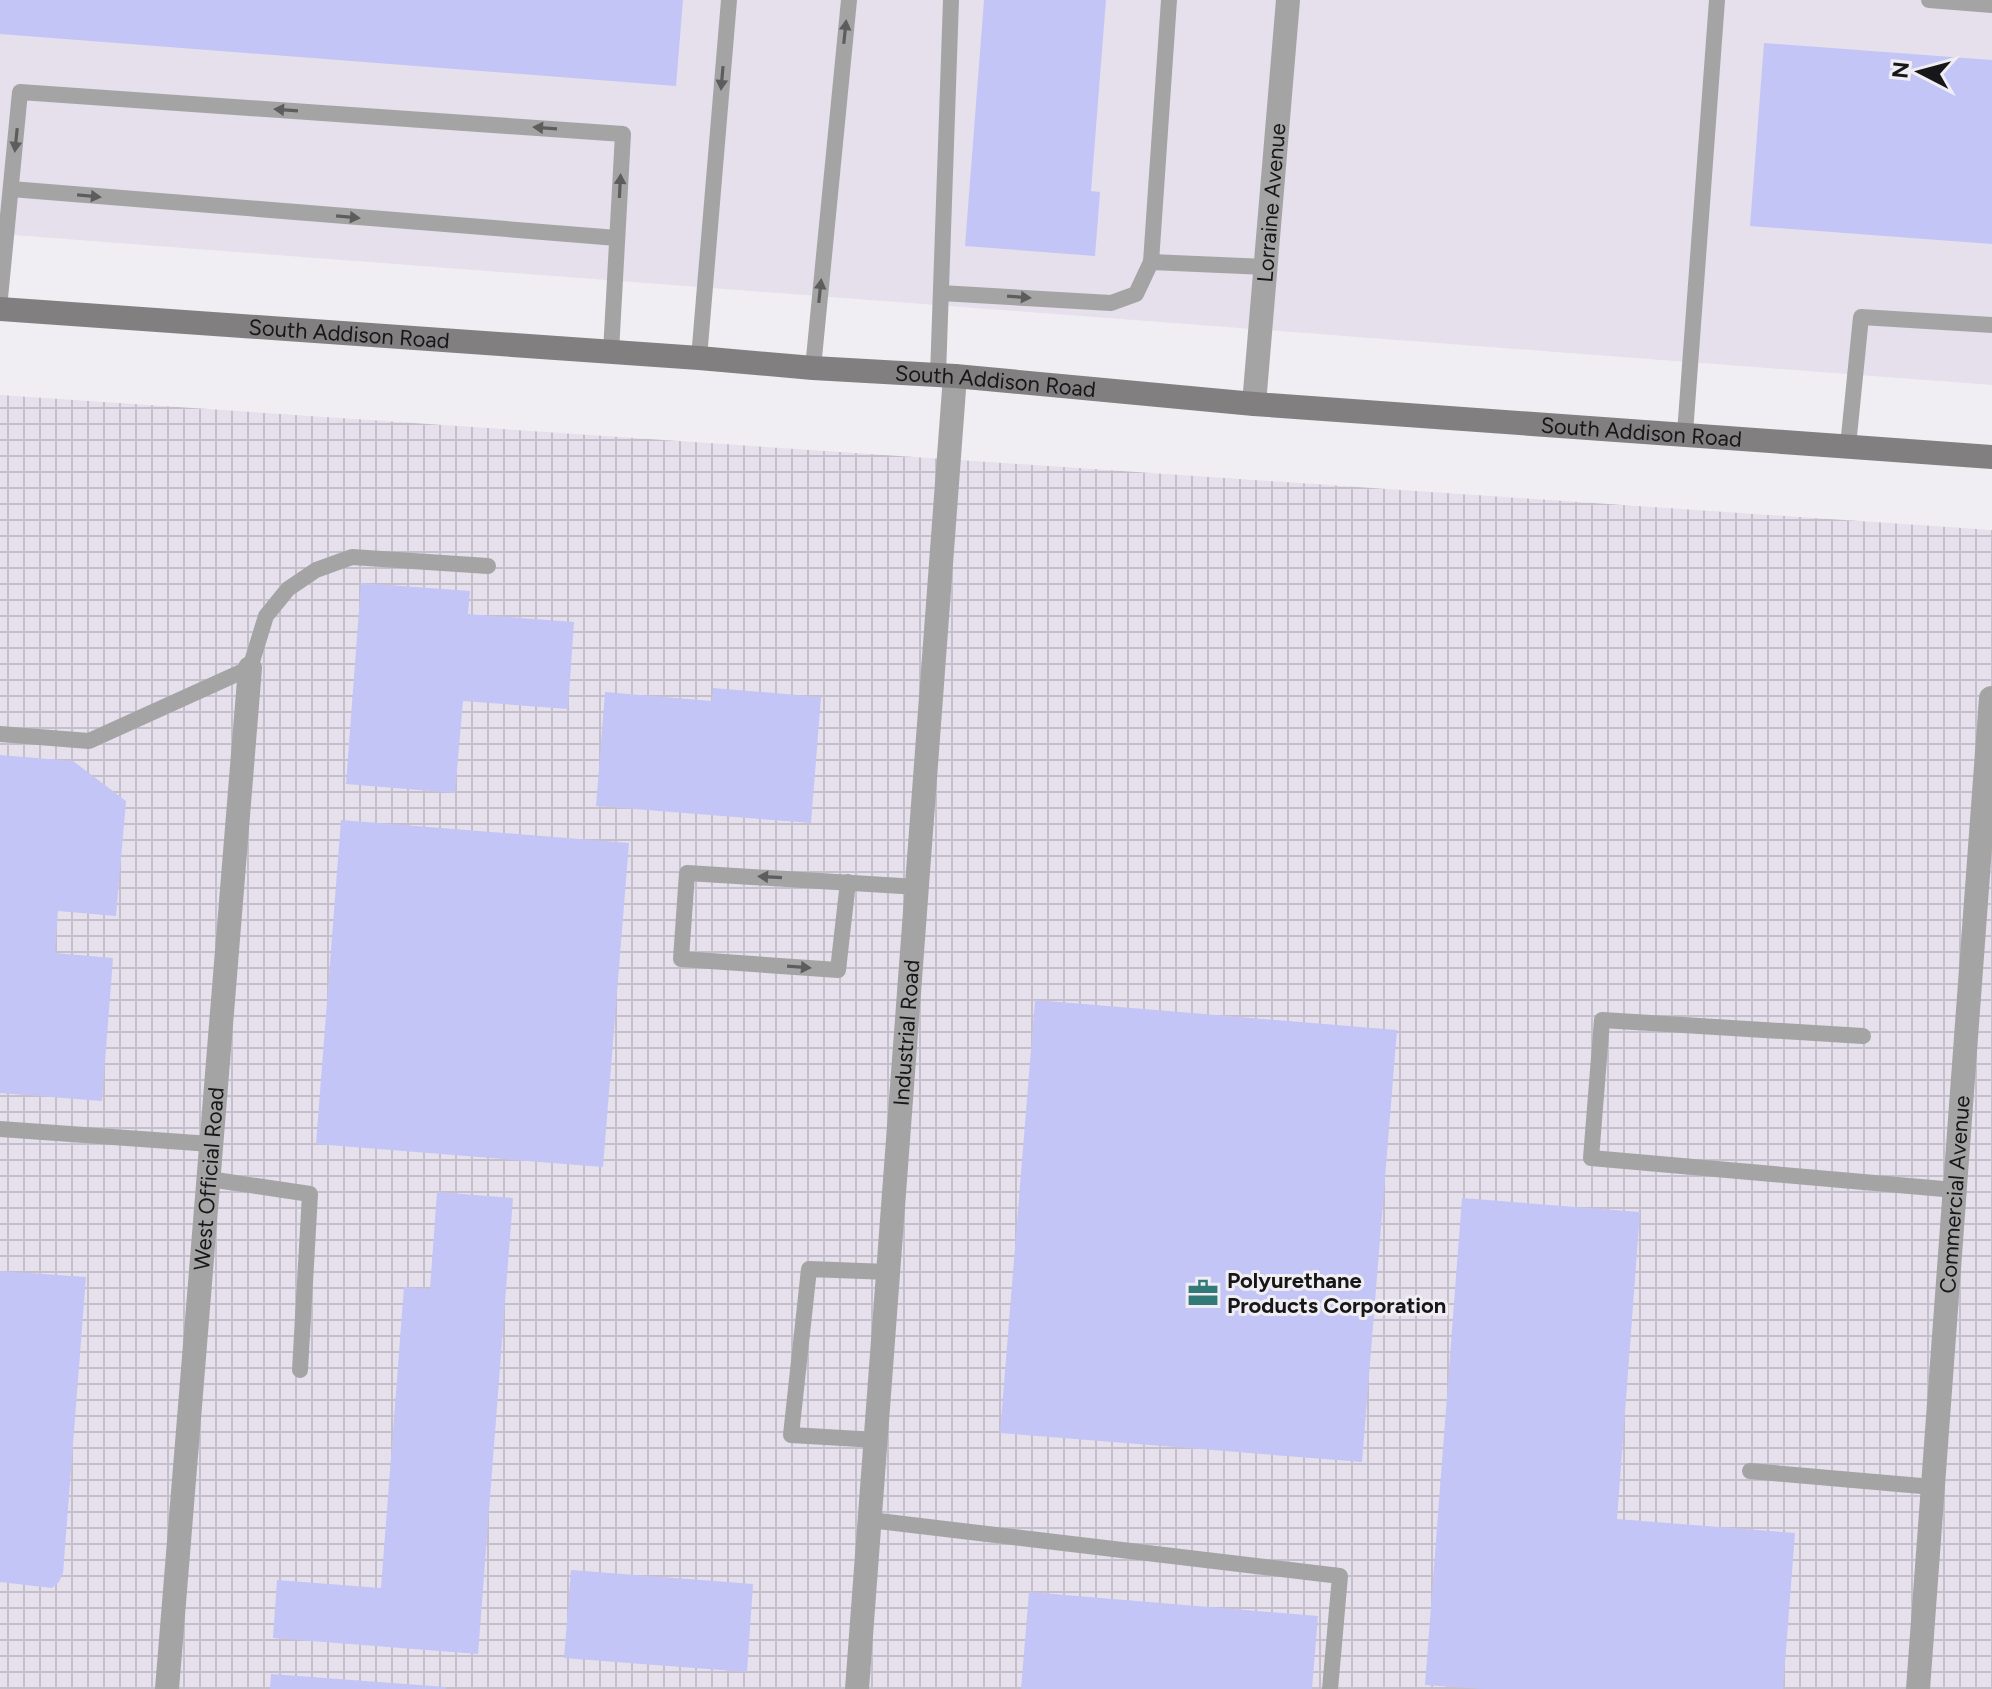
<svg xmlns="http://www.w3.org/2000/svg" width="1992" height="1689" font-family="Figtree,sans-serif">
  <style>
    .built { fill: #e5e0ec }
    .industrial { fill: url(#industrial-grid) }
    .building { fill: #c3c5f6 }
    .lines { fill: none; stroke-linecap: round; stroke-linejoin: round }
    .lane { stroke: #a5a4a5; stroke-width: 16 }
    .street { stroke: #a5a4a5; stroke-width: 24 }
    .secondary { stroke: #827f81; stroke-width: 24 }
    .oneway { fill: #5e5d5e }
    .labels { text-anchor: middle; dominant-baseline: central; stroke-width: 6; stroke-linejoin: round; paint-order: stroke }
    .street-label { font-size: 22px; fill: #171618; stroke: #f0eef3 }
    .poi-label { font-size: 22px; font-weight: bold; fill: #171618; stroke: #f0eef3; text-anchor: start }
  </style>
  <defs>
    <pattern id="industrial-grid" width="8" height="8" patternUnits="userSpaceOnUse" patternTransform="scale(2)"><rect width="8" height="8" fill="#e5e0ec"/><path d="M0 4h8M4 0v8" fill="none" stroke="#c4bfca"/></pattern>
  </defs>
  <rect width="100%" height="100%" fill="#f0eef3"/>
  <polygon class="built" points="0,0 1992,0 1992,385 0,234"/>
  <polygon class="industrial" points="0,395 1992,530 1992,1689 0,1689"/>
  <g class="building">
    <polygon points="0,0 683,0 676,86 0,34"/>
    <polygon points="984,0 1106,0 1091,191 1100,192 1095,256 965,246"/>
    <polygon points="1764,43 1992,60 1992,244 1750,226"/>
    <polygon points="361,583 470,591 468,614 574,622 568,709 463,701 455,793 346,784"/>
    <polygon points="713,688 821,697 811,823 596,806 605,692 712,701"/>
    <polygon points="0,755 73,761 126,801 116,916 58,911 55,953 113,958 102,1101 0,1093"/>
    <polygon points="341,820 629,843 603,1167 316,1144"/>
    <polygon points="1035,1000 1397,1030 1362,1462 1000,1433"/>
    <polygon points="437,1192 513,1198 478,1654 273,1638 277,1580 381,1588 404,1287 430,1289"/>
    <polygon points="1462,1198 1640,1212 1617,1519 1795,1533 1783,1689 1482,1689 1425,1685"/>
    <polygon points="0,1271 86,1277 63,1573 59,1582 52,1588 0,1582"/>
    <polygon points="571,1570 753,1584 747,1672 564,1658"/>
    <polygon points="1029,1592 1318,1616 1312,1689 1021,1689"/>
    <polygon points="271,1674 446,1687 446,1689 270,1689"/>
  </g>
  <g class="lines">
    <g class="lane">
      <polyline points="1929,0 1992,5"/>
      <polyline points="11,189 617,238"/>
      <polyline points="1151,262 1266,267"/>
      <polyline points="941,293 1111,303 1136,294 1151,262 1169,0"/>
      <polyline points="0,298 20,92 623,134 611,352"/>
      <polyline points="699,358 729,0"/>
      <polyline points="813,368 849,0"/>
      <polyline points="938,375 951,0"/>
      <polyline points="1685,433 1717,0"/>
      <polyline points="1848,446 1861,317 1992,325"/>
      <polyline points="0,734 89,741 250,668 266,616 288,589 316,570 352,557 488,566"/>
      <polyline points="848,882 838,970 681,959 687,873 918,887"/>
      <polyline points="1863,1036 1602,1020 1591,1158 1955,1190"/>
      <polyline points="0,1129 211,1144"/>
      <polyline points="209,1179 310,1194 300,1370"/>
      <polyline points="877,1440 791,1435 809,1269 889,1272"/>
      <polyline points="1750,1471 1933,1487"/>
      <polyline points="870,1520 1340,1576 1330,1689"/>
    </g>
    <g class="street">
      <path id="s1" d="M1254 404 1288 0"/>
      <path id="s2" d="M167 1689 250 668"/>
      <path id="s3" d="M857 1689 955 376"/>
      <path id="s4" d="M1918 1689 1991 698"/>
    </g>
    <path class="secondary" id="s5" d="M0 309 699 358 813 368 955 376 1254 404 1992 457"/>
  </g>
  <defs><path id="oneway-solid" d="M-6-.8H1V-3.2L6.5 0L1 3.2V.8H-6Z" transform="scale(2)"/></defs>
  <g class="oneway">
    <use href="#oneway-solid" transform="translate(845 32) rotate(-84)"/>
    <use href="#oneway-solid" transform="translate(722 78) rotate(95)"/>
    <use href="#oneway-solid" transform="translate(286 110) rotate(-176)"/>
    <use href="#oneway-solid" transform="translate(545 128) rotate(-176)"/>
    <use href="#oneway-solid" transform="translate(16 140) rotate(96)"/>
    <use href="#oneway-solid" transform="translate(620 186) rotate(-87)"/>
    <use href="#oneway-solid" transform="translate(89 196) rotate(5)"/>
    <use href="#oneway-solid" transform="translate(348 217) rotate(5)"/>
    <use href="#oneway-solid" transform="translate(820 291) rotate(-84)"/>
    <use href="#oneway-solid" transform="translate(1019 297) rotate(4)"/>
    <use href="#oneway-solid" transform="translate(770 877) rotate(-177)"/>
    <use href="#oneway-solid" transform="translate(799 967) rotate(4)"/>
  </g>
  <defs>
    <g id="office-bare" transform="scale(2.4)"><path d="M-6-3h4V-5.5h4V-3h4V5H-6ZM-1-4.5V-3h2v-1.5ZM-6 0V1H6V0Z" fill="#317a78" stroke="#f0eef3" stroke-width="2.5" paint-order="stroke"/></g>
  </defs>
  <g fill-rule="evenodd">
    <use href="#office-bare" x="1203" y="1293"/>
  </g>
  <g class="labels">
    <g class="street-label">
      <text stroke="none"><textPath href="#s1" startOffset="202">Lorraine Avenue</textPath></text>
      <text stroke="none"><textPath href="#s5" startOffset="350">South Addison Road</textPath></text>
      <text stroke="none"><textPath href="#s5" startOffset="998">South Addison Road</textPath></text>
      <text stroke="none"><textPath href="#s5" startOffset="1646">South Addison Road</textPath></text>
      <text stroke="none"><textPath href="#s3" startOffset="658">Industrial Road</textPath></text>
      <text stroke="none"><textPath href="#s2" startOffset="512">West Official Road</textPath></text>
      <text stroke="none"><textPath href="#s4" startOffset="496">Commercial Avenue</textPath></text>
    </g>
    <g class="poi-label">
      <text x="1227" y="1280">Polyurethane<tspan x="1227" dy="25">Products Corporation</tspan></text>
    </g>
  </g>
  <g transform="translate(1920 72) rotate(276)" stroke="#f0eef3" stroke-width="6" paint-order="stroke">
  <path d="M0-6L14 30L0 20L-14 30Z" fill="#171618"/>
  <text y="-12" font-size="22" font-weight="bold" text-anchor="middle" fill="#171618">N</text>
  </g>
</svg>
